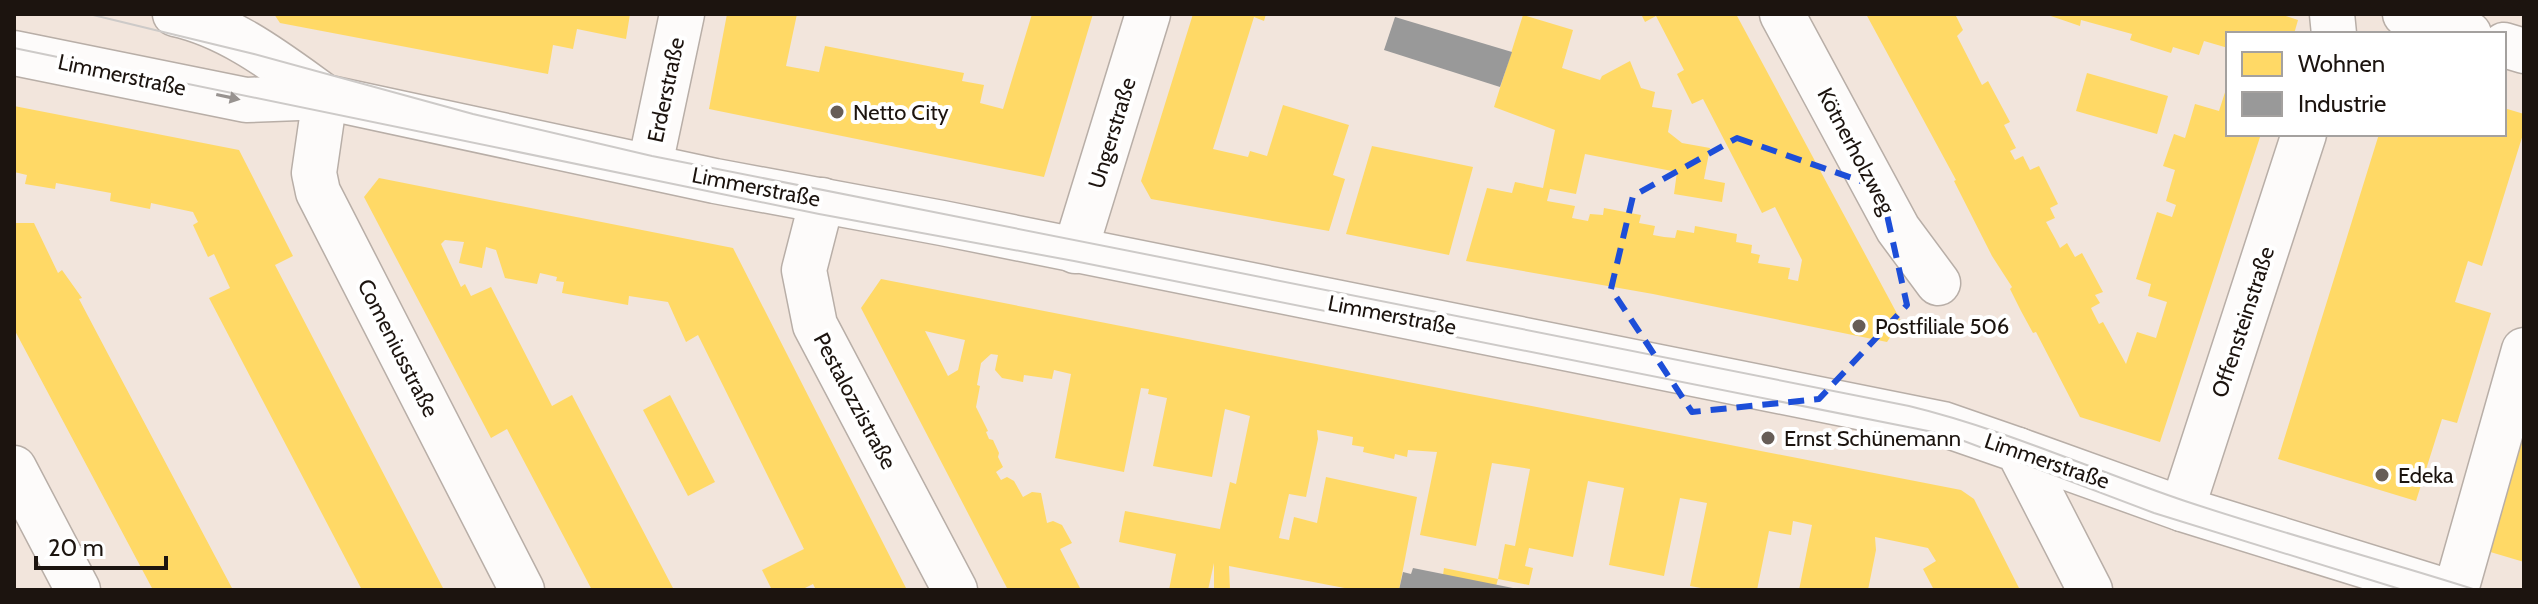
<svg xmlns="http://www.w3.org/2000/svg" width="2538" height="604" font-family="Cabin,sans-serif">
  <style>
    .homes { fill: #ffd966; fill-rule: evenodd }
    .industry { fill: #999 }
    .lines { fill: none; stroke-linecap: round; stroke-linejoin: round }
    .street-casing { stroke: #b8aea7; stroke-width: 47 }
    .secondary-casing { stroke: #b8aea7; stroke-width: 47 }
    .street { stroke: #fdfbfa; stroke-width: 44 }
    .secondary { stroke: #fdfbfa; stroke-width: 44 }
    .tram { stroke: #cdcac8; stroke-width: 2 }
    .oneway { fill: #989390 }
    .marked { fill: none; stroke: #1d4ed8; stroke-width: 6; stroke-dasharray: 16 10; stroke-linejoin: round }
    .poi-dot { fill: #675d57; stroke: #fff; stroke-width: 3 }
    .labels { text-anchor: middle; dominant-baseline: central; stroke-width: 8; stroke-linejoin: round; paint-order: stroke }
    .street-label { font-size: 22px; fill: #1c140f; stroke: #fff }
    .poi-label { font-size: 22px; fill: #1c140f; stroke: #fff; text-anchor: start }
  </style>
  <rect width="100%" height="100%" fill="#f2e5dc"/>
  <g class="homes">
    <polygon points="274,14 630,14 626,39 577,29 573,49 553,45 548,74 280,23"/>
    <polygon points="727,14 797,14 786,66 819,72 825,46 964,73 962,81 984,85 980,103 1003,109 1032,14 1093,14 1044,177 709,109"/>
    <polygon points="1193,14 1266,14 1264,21 1254,17 1213,149 1248,157 1250,151 1267,156 1283,105 1349,125 1333,175 1345,179 1329,231 1151,199 1141,181"/>
    <polygon points="1641,14 1736,14 1901,321 1887,342 1653,294 1466,261 1487,188 1512,193 1515,182 1543,188 1555,130 1494,107 1523,15 1573,30 1562,68 1600,80 1602,76 1630,61 1641,88 1655,92 1652,107 1672,110 1668,132 1682,143 1710,148 1704,179 1725,183 1722,202 1674,194 1677,172 1585,154 1576,194 1550,189 1547,201 1575,206 1572,218 1588,221 1590,214 1603,215 1604,208 1641,215 1639,223 1655,226 1653,235 1664,237 1675,238 1677,230 1694,233 1695,226 1737,234 1736,242 1752,245 1751,253 1760,255 1758,263 1790,268 1788,279 1798,281 1802,260 1775,207 1762,213 1703,99 1692,104 1677,74 1684,70 1656,16 1645,22"/>
    <polygon points="1866,14 1955,14 1963,30 1957,36 1982,85 1988,81 2010,122 2004,125 2016,148 2010,151 2015,160 2023,156 2030,170 2039,166 2058,204 2050,208 2055,218 2046,222 2056,240 2060,248 2067,243 2075,257 2082,253 2103,292 2095,295 2100,303 2091,308 2099,324 2103,322 2126,364 2137,332 2156,338 2167,302 2148,296 2151,284 2136,279 2157,212 2172,217 2176,205 2166,201 2175,170 2163,166 2174,134 2185,138 2195,104 2219,111 2228,83 2228,134 2261,134 2160,442 2080,417 2036,332 2033,333 2021,311 2010,289 2012,287 1992,256 1954,181 1956,180"/>
    <polygon points="2045,14 2280,14 2298,20 2294,34 2228,34 2228,48 2204,41 2199,55 2173,47 2171,53 2130,40 2132,34 2081,20 2080,26"/>
    <polygon points="2087,73 2168,96 2157,134 2076,111"/>
    <polygon points="14,106 239,150 293,256 275,265 444,590 362,590 209,298 230,288 214,254 208,257 193,225 198,222 193,212 151,203 150,209 110,201 111,193 56,183 55,189 25,184 27,175 14,172"/>
    <polygon points="2504,108 2524,114 2524,131 2482,266 2468,261 2455,302 2491,313 2457,423 2442,419 2416,501 2278,459 2379,134 2504,134"/>
    <polygon points="1372,146 1473,167 1449,255 1346,234"/>
    <polygon points="379,178 733,248 907,590 816,590 813,584 801,590 772,590 762,570 804,549 698,335 686,342 668,302 629,296 628,305 562,293 564,282 556,281 557,277 540,273 537,284 505,278 496,250 486,247 482,268 459,263 464,242 445,240 441,244 461,287 465,284 471,296 491,287 552,406 572,395 674,590 592,590 507,429 491,438 364,197"/>
    <polygon points="14,223 34,223 58,273 62,270 82,298 79,299 108,354 233,590 153,590 14,329"/>
    <path d="M881 279 1961 490 1974 499 2020 590H1934L1923 569 1936 561 1928 548 1875 537 1876 550 1868 590H1799L1812 525 1793 521 1791 535 1769 531 1757 590H1712L1690 586 1707 503 1680 498 1664 576 1609 565 1624 488 1588 481 1573 557 1529 548 1525 566 1533 568 1529 585 1498 579 1505 544 1515 546 1530 469 1492 463 1476 546 1420 535 1437 452 1408 450 1407 457 1395 454 1394 459 1363 452 1364 447 1352 445 1353 437 1317 430 1318 439 1306 497 1289 494 1279 538 1289 540 1294 517 1317 523 1326 477 1417 497 1399 590H1355L1229 566 1230 590H1214V563L1208 590H1169L1176 554 1119 542 1125 511 1220 529 1230 482 1236 484 1250 416 1225 409 1212 477 1153 466 1167 398 1148 394 1149 389 1141 388 1124 472 1055 458 1071 374 1054 370 1052 379 1024 375 1023 382 1002 378 995 370 998 355 991 354 981 363 977 385 980 386 976 407 988 431 986 432 989 439 993 440 999 453 998 457 1003 467 996 472 1001 480 1007 477 1014 481 1023 497 1032 492 1041 493 1047 523 1053 521 1062 525 1072 543 1060 549 1081 590H1008L861 308ZM925 331 965 340 958 370 948 376Z"/>
    <polygon points="670,395 715,482 688,496 643,410"/>
    <polygon points="2523,437 2524,437 2524,562 2487,551"/>
    <polygon points="1444,568 1498,579 1496,586 1443,575"/>
  </g>
  <g class="industry">
    <polygon points="1395,17 1512,52 1500,87 1384,50"/>
    <polygon points="1413,568 1513,588 1513,590 1399,590 1403,572 1411,574"/>
  </g>
  <g class="lines">
    <g class="street-casing">
      <g id="street">
        <polyline points="1782,14 1898,229 1938,283"/>
        <polyline points="2332,14 2334,34"/>
        <polyline points="2405,14 2469,34"/>
        <polyline points="2504,45 2524,51"/>
        <polyline points="325,97 314,173 318,192 522,590"/>
        <polyline points="650,165 682,14"/>
        <polyline points="822,200 804,270 815,325 955,590"/>
        <polyline points="1075,251 1148,14"/>
        <polyline points="2018,450 2182,509 2443,590"/>
        <polyline points="14,468 78,590"/>
        <polyline points="2182,509 2304,134"/>
        <polyline points="2456,590 2524,350"/>
      </g>
    </g>
    <g class="secondary-casing">
      <g id="secondary">
        <path d="M175 14C231 26 279 64 325 97"/>
        <polyline points="14,53 246,100 325,97 715,181 942,223 1943,424 2018,450 2090,590"/>
      </g>
    </g>
    <use href="#street" class="street"/>
    <use href="#secondary" class="secondary"/>
    <g class="tram">
      <path d="M89 14 254 54 473 114 652 156 1909 406C2004 429 2093 470 2185 501 2281 533 2379 559 2476 590"/>
      <polyline points="14,48 819,214 1074,261 1928,431 1956,438 2154,513 2403,590"/>
    </g>
  </g>
  <defs><path id="oneway-solid" d="M-6-.8H1V-3.2L6.5 0L1 3.2V.8H-6Z" transform="scale(2)"/></defs>
  <use class="oneway" href="#oneway-solid" transform="translate(228 97) rotate(12)"/>
  <path class="marked" d="M1737 138 1881 188 1907 305 1819 399 1692 412 1611 289 1633 196Z"/>
  <g class="poi-dot">
    <circle cx="837" cy="112" r="8"/>
    <circle cx="1859" cy="326" r="8"/>
    <circle cx="1768" cy="438" r="8"/>
    <circle cx="2382" cy="475" r="8"/>
  </g>
  <g class="labels">
    <g class="street-label">
      <text transform="translate(122 75) rotate(12)">Limmerstraße</text>
      <text transform="translate(666 90) rotate(-78)">Erderstraße</text>
      <text transform="translate(1112 133) rotate(-73)">Ungerstraße</text>
      <text transform="translate(1856 151) rotate(62)">Kötnerholzweg</text>
      <text transform="translate(756 187) rotate(11)">Limmerstraße</text>
      <text transform="translate(1392 315) rotate(11)">Limmerstraße</text>
      <text transform="translate(2243 322) rotate(-72)">Offensteinstraße</text>
      <text transform="translate(398 348) rotate(63)">Comeniusstraße</text>
      <text transform="translate(855 401) rotate(62)">Pestalozzistraße</text>
      <text transform="translate(2047 461) rotate(19)">Limmerstraße</text>
    </g>
    <g class="poi-label">
      <text x="853" y="112">Netto City</text>
      <text x="1875" y="326">Postfiliale 506</text>
      <text x="1784" y="438">Ernst Schünemann</text>
      <text x="2398" y="475">Edeka</text>
    </g>
  </g>
  <rect width="2538" height="604" fill="none" stroke="#1c140f" stroke-width="32"/>
  <rect x="2226" y="32" width="280" height="104" fill="#ffffff" stroke="#a4a19f" stroke-width="2"/>
  <rect x="2242" y="52" width="40" height="24" fill="#ffd966" stroke="#a4a19f" stroke-width="2"/>
  <text x="2298" y="72" font-size="24" fill="#1c140f">Wohnen</text>
  <rect x="2242" y="92" width="40" height="24" fill="#999999" stroke="#a4a19f" stroke-width="2"/>
  <text x="2298" y="112" font-size="24" fill="#1c140f">Industrie</text>
  <path d="M36 556v12h130v-12" fill="none" stroke="#1c140f" stroke-width="4"/>
  <text x="48" y="556" font-size="24" fill="#1c140f" stroke="#ffffff" stroke-width="6" paint-order="stroke">20 m</text>
</svg>
